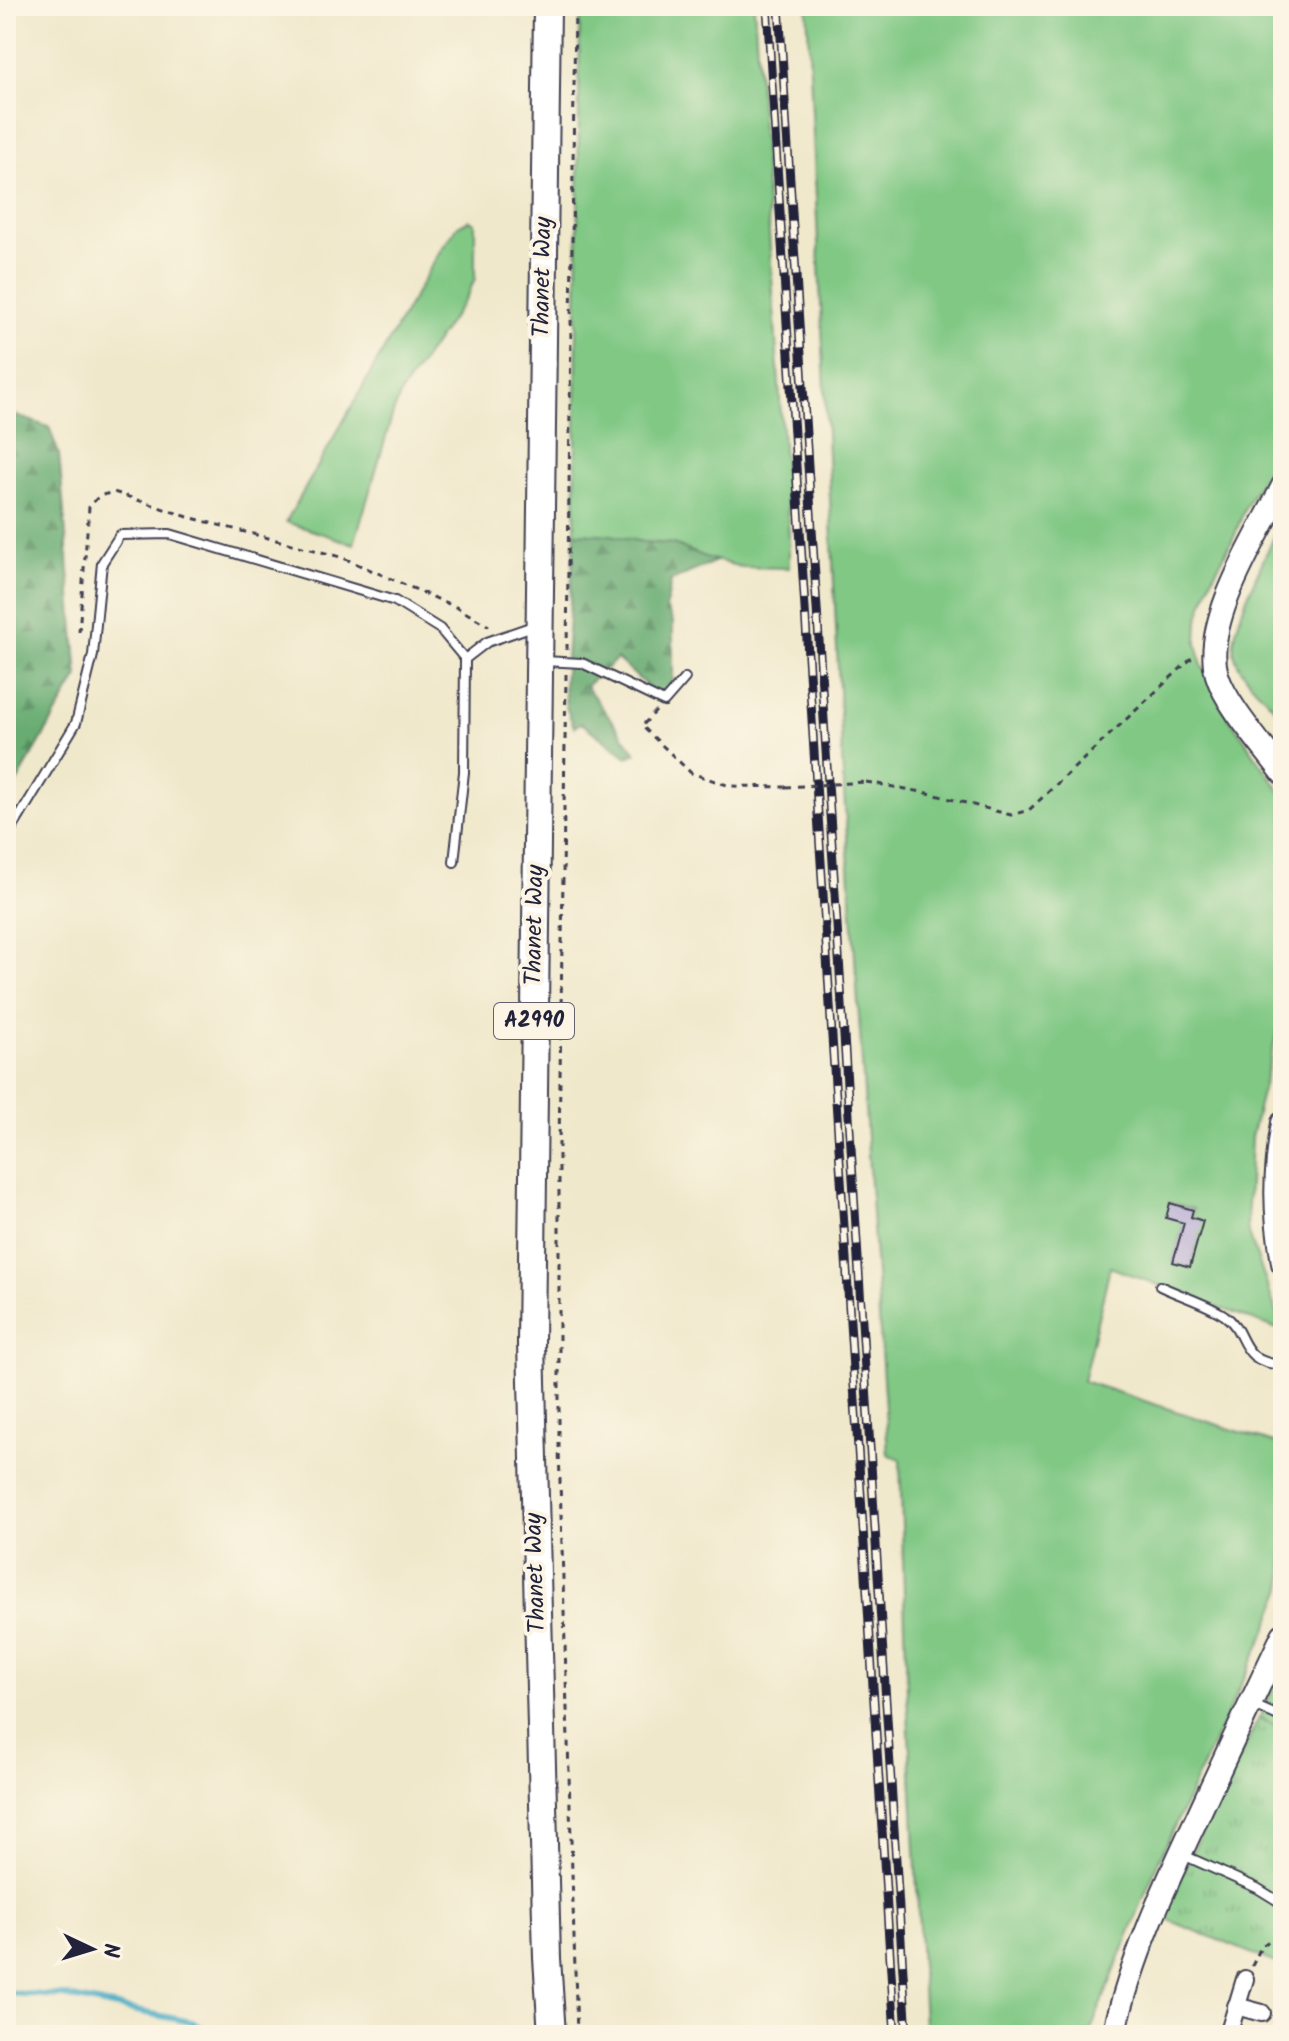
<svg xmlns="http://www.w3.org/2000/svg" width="1289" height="2041" font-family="Kalam,sans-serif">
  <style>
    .green { fill: #80c884; stroke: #517560; stroke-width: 2; fill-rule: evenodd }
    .forest { fill: url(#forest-firs); stroke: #456756; stroke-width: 2 }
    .park { fill: url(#park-tufts); stroke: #517560; stroke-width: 2 }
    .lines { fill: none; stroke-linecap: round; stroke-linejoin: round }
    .stream { stroke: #45abc5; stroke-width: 6 }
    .building { fill: #ada3d3 }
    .service-casing { stroke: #414051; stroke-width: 12 }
    .minor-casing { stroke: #414051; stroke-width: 20 }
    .secondary-casing { stroke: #414051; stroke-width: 26 }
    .primary-casing { stroke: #414051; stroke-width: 30 }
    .path { stroke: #414051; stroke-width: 3; stroke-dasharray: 6 6; stroke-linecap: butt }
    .service { stroke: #fff; stroke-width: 8 }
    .minor { stroke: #fff; stroke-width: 16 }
    .secondary { stroke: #fff; stroke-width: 22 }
    .primary { stroke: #fff; stroke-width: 26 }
    .rail-casing { stroke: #22223b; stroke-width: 9 }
    .rail { stroke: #fcf5e5; stroke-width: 6; stroke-dasharray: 18; stroke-linecap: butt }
    .path-bridge { stroke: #414051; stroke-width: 3; stroke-dasharray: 6 6; stroke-linecap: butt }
    .labels { text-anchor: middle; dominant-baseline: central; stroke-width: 8; stroke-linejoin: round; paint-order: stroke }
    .shield { fill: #fcf5e5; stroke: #63616e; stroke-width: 2 }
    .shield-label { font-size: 22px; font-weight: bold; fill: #22223b }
    .street-label { font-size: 24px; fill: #22223b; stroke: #fcf5e5 }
  </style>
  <defs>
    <pattern id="forest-firs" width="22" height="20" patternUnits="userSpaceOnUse" patternTransform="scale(2)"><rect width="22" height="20" fill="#68ac72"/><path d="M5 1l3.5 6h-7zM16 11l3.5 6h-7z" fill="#558c5f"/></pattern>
    <pattern id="park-tufts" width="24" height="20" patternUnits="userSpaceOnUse" patternTransform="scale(2)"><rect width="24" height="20" fill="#80c884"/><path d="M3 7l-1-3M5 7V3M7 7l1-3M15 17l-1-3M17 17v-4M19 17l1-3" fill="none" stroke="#68a26d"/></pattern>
  </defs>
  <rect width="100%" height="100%" fill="#fcf5e5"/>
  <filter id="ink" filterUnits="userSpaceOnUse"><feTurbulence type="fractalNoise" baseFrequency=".0125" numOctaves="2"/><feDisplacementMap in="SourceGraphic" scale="16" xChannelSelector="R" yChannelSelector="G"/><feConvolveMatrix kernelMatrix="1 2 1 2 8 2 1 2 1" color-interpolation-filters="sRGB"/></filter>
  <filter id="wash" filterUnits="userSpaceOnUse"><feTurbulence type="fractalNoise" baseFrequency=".006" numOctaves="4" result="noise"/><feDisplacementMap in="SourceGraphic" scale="32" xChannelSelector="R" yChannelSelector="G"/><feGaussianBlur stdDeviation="1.8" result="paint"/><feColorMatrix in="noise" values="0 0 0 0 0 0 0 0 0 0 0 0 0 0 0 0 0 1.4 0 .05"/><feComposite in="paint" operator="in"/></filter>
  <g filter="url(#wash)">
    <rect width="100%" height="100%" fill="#f0e8cb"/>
    <g class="green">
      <polygon points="580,6 754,6 789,536 789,568 741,567 704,557 673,544 643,542 611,535 575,533"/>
      <path d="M807 6H1283V441L1245 508 1234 537 1211 580 1198 621 1197 643 1202 666 1223 709 1283 795V1008L1251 1137 1247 1228 1283 1331 1110 1267 1083 1381 1283 1446V1588L1263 1638 1160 1857 1089 2035H947L924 2025 907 1694 900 1459 888 1454 843 777ZM1170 1203 1193 1209 1191 1217 1202 1221 1190 1267 1173 1262 1184 1223Z"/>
      <polygon points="469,220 475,223 475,279 466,298 402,391 393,413 354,544 286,522 440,251 458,226"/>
      <path d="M1283 517V718C1268 697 1240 679 1234 653 1229 626 1271 545 1283 517Z"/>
      <polygon points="1283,1666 1283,1729 1260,1718"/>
    </g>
    <g class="forest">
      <polygon points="6,412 49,427 59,454 78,676 6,801"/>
      <polygon points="575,533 611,535 643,542 673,544 716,561 671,581 666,608 673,622 673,686 664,697 657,695 617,659 586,686 636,753 627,757 581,723 574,727 566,707 564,686"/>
    </g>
    <polygon class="park" points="1259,1718 1283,1729 1283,1966 1163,1918 1167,1902"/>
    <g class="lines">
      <polyline class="stream" points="6,1993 63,1996 191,2022 215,2035"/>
    </g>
    <g id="blocks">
      <polygon class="building" points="1170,1203 1193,1210 1191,1217 1203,1221 1190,1267 1173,1262 1184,1223 1166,1218"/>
    </g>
  </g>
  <g filter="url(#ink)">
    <use href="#blocks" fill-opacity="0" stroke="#414051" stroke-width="2"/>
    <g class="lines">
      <g class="service-casing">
        <g id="service">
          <polyline points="543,661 582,663 664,702 685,678"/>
          <polyline points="6,839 76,723 93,655 102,563 120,535 170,534 395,601 440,629 465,659"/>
          <polyline points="454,862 464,772 465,659 487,642 536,625"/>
          <path d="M1160 1286C1181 1296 1205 1303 1224 1315 1249 1332 1236 1362 1283 1365"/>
          <polyline points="1251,1704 1283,1718"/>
          <polyline points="1181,1854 1257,1888 1283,1904"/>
        </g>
      </g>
      <g class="minor-casing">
        <g id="minor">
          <polyline points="1236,2006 1262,2013"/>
          <polyline points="1228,2035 1245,1979"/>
        </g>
      </g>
      <g class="secondary-casing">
        <g id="secondary">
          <path d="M1283 486C1259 534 1201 622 1217 675 1226 705 1264 747 1283 773"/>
          <path d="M1283 1123C1274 1175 1274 1210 1283 1263"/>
          <path d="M1114 2035C1131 1959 1164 1888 1197 1818 1225 1757 1254 1696 1283 1635"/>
        </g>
      </g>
      <g class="primary-casing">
        <polyline id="primary" points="547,6 531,1343 547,1958 552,2035"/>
      </g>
      <g class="path">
        <polyline points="79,632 89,507 99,496 114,492 188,517 341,557 458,608 489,626"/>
        <polyline points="567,650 575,6"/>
        <polyline points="566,674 559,1146 559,1448 577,2035"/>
        <polyline points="656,711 642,726 691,773 730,786 785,787"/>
        <polyline points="866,782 928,793 1011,815 1029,810 1194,656"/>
        <polyline points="1252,1966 1261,1947 1283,1930"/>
      </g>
      <use href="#service" class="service"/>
      <use href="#minor" class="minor"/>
      <use href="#secondary" class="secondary"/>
      <use href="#primary" class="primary"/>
      <g class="rail-casing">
        <g id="rail">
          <polyline points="767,6 895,2035"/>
          <polyline points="779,6 907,2035"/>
        </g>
      </g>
      <use href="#rail" class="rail"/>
      <polyline class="path-bridge" points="785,787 866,782"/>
    </g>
  </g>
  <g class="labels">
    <rect class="shield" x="494" y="1003" width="80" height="36" rx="6"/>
    <g class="shield-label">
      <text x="534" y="1021">A2990</text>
    </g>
    <g class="street-label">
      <text transform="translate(543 277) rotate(-89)">Thanet Way</text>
      <text transform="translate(535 925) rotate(-89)">Thanet Way</text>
      <text transform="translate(536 1573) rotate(-92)">Thanet Way</text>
    </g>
  </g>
  <rect width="1289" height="2041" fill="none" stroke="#fcf5e5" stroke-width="32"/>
  <g transform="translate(92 1949) rotate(94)" stroke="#fcf5e5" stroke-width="6" paint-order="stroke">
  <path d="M0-6L14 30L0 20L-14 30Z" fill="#22223b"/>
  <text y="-12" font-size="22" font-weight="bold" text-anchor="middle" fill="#22223b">N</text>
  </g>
</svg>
